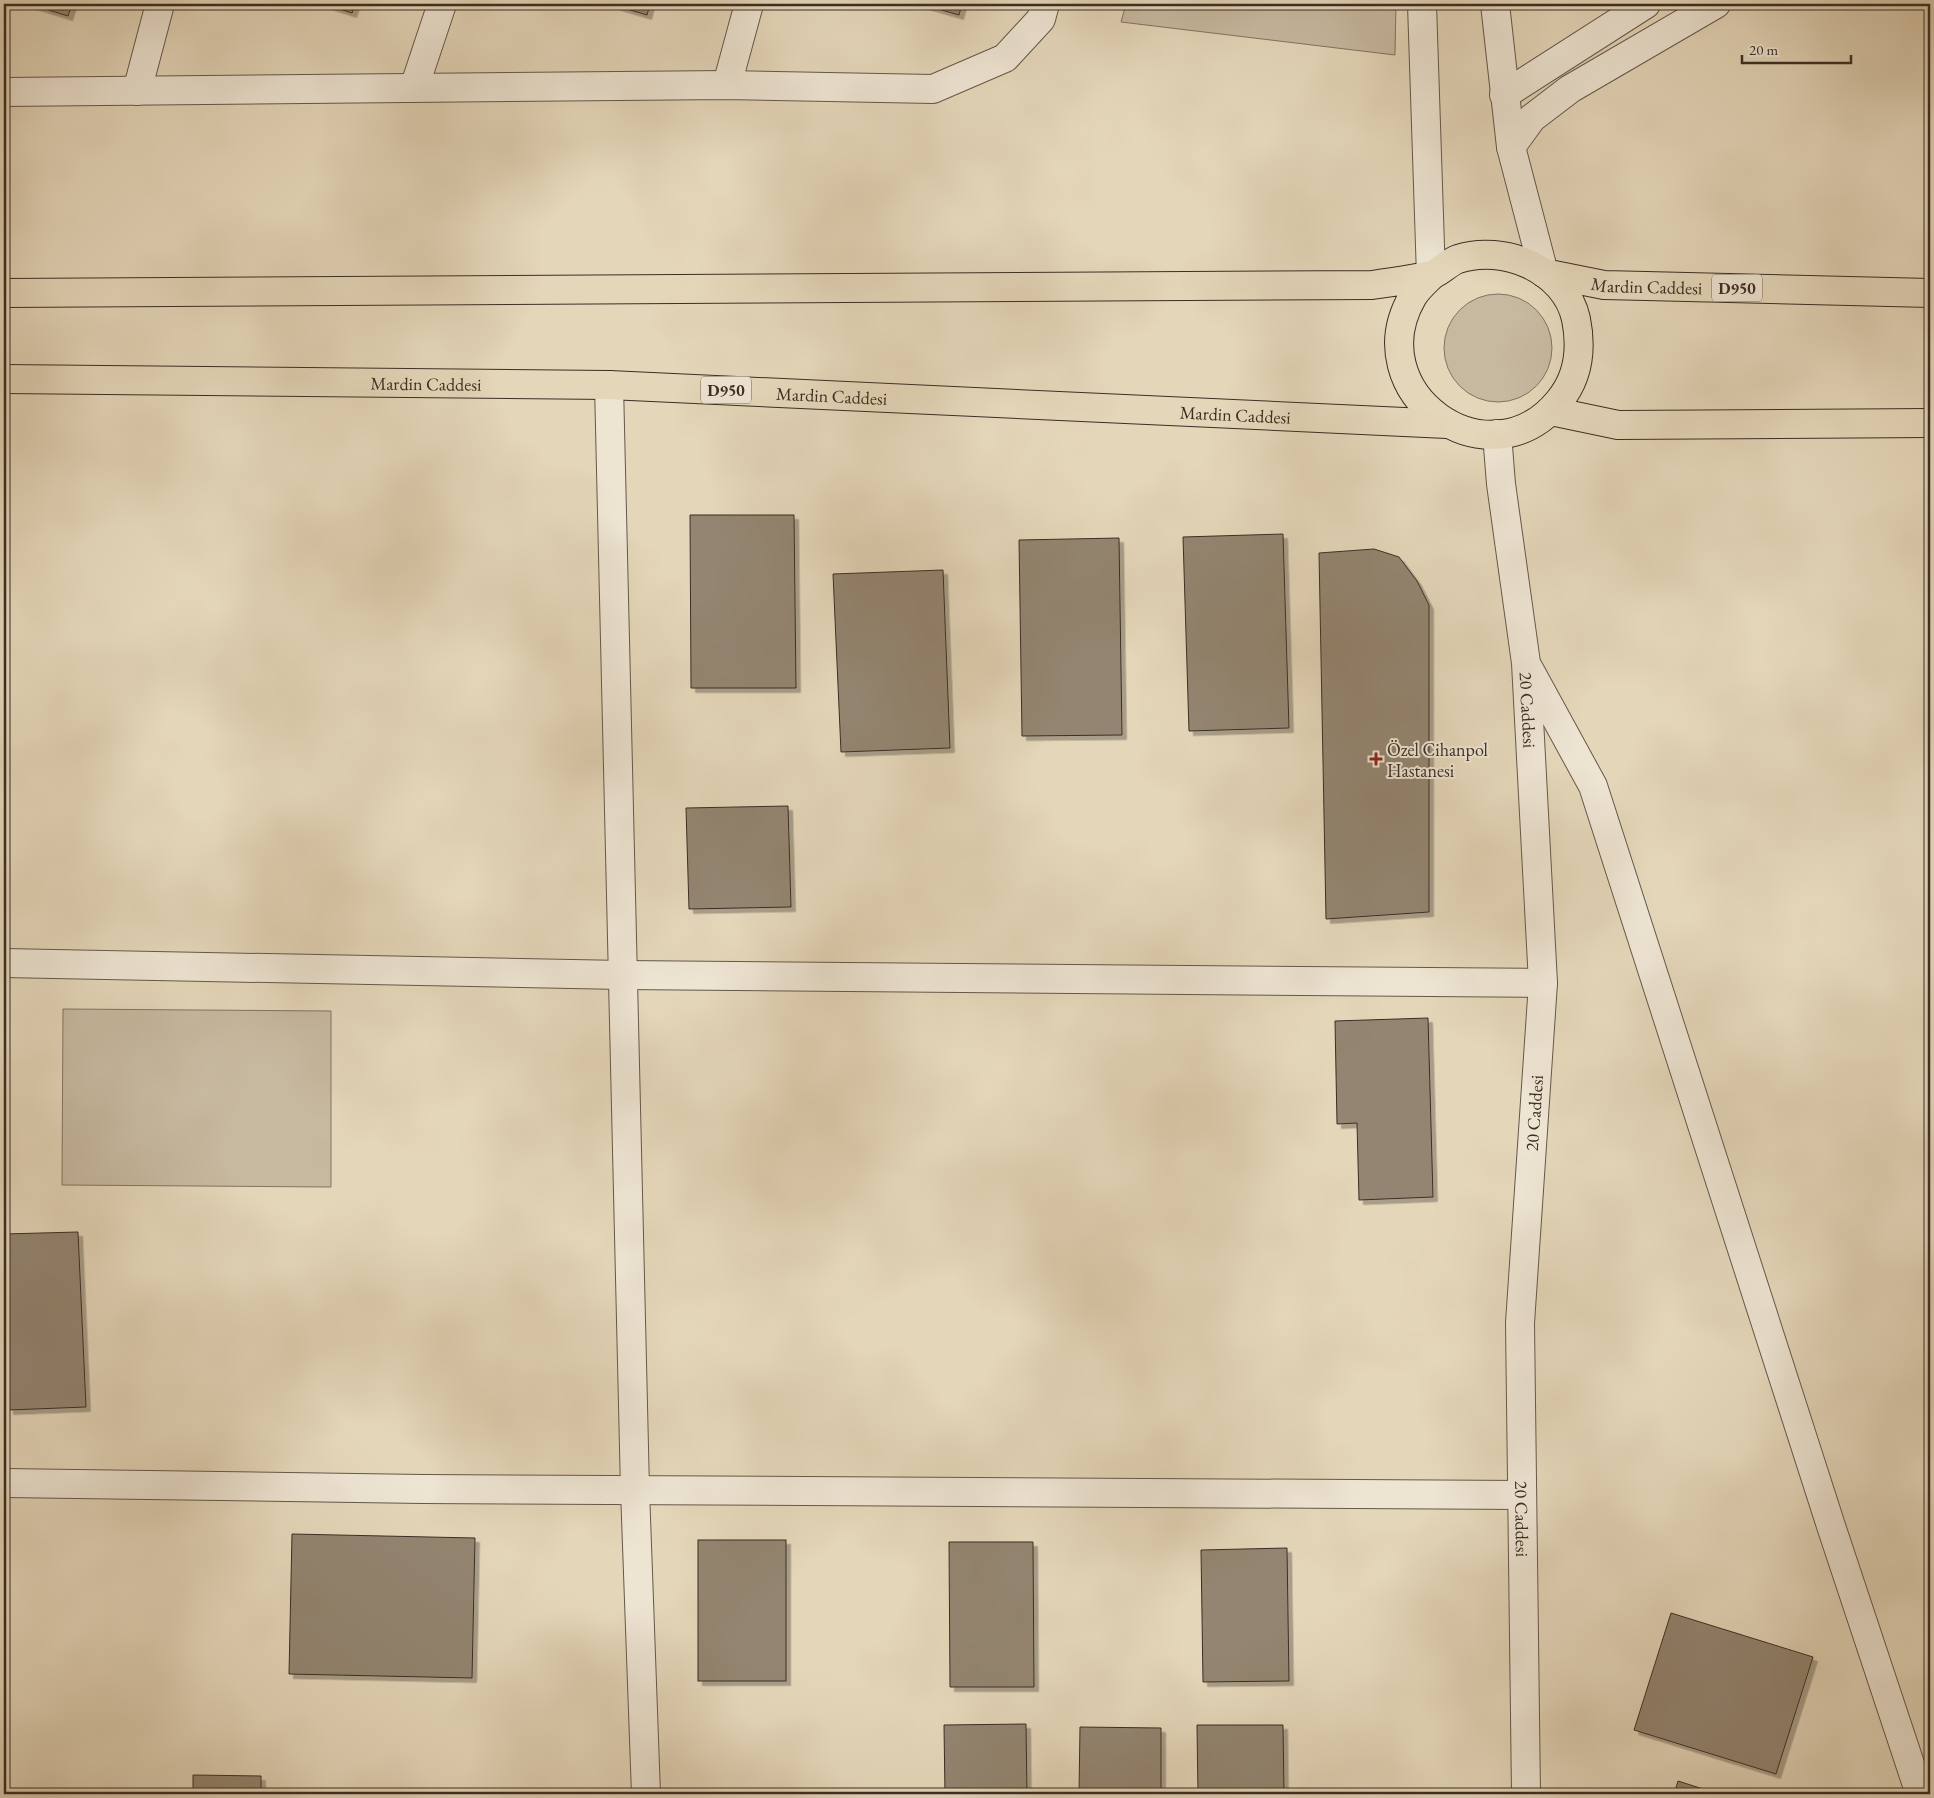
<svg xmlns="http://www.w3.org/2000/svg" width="1934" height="1798" font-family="'EB Garamond',serif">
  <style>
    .green { fill: #c7b9a0; stroke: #817462 }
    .building { fill: #938571; stroke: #3b2e24; filter: url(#shadow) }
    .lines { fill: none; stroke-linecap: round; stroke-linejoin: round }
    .minor-casing { stroke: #655849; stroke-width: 30 }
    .tertiary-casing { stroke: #655849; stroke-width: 30 }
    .trunk-casing { stroke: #3b2e24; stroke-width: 30 }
    .minor { stroke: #ede4d2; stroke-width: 28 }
    .tertiary { stroke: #ede4d2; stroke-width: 28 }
    .trunk { stroke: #e4d6b9; stroke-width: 28 }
    .poi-dot { fill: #8f2418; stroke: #ede4d2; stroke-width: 2 }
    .labels { text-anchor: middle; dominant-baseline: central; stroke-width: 4; stroke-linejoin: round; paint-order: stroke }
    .shield { fill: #ede4d2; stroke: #706558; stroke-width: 1 }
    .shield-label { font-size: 16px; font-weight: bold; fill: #3b2e24 }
    .street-label { font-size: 18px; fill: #3b2e24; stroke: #ede4d2 }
    .poi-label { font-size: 18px; fill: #3b2e24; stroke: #ede4d2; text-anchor: start }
  </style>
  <defs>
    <filter id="shadow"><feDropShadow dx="4.5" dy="4.5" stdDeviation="0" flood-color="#0004"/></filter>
  </defs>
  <rect width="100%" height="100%" fill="#e4d6b9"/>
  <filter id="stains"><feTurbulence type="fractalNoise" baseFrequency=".004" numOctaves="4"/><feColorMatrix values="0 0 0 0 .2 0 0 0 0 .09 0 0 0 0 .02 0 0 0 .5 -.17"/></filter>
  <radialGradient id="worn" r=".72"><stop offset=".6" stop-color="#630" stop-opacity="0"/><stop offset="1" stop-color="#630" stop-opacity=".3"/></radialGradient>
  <g class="green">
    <polygon points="1126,4 1396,4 1395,55 1121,22"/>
    <circle cx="1498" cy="348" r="54"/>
    <polygon points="63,1009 331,1011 331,1187 62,1185"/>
  </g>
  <g class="building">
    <polygon points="29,4 72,4 68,16"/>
    <polygon points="324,4 355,4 352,13"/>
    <polygon points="610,4 650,4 647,15"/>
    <polygon points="921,4 962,4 959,15"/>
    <polygon points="690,515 794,515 796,688 691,688"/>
    <polygon points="1283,534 1289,728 1189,731 1183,537"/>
    <polygon points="1119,538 1122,735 1022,736 1019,540"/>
    <polygon points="1374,549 1399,557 1417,581 1429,605 1429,912 1326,919 1319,553"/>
    <polygon points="943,570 950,748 841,752 833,574"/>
    <polygon points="788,806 791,907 689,909 686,808"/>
    <polygon points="1428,1018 1433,1197 1359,1200 1357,1123 1337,1124 1335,1021"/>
    <polygon points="78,1232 86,1407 9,1410 4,1234"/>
    <polygon points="292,1534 475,1538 472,1678 289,1674"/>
    <rect x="698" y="1540" width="88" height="141"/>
    <polygon points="949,1542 1033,1542 1034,1687 950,1687"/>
    <polygon points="1287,1548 1289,1681 1203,1682 1201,1550"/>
    <polygon points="1671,1613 1813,1657 1776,1774 1634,1730"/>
    <polygon points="1026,1724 1027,1794 945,1794 944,1725"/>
    <polygon points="1197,1725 1283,1725 1284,1794 1198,1794"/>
    <polygon points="1080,1727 1161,1728 1161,1794 1079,1794"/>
    <polygon points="193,1775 261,1776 261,1794 193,1794"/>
    <polygon points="1678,1781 1719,1794 1674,1794"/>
  </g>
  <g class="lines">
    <g class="minor-casing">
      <g id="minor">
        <polyline points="727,85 749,4"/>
        <polyline points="414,88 442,4"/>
        <polyline points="137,91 160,4"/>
        <polyline points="4,92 727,85 933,89 1005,58 1041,19 1045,4"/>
        <polyline points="609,385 635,1490 646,1794"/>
        <polyline points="4,963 623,975 1543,983"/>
        <polyline points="4,1483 423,1489 1522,1495"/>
      </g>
    </g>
    <g class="tertiary-casing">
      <g id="tertiary">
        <polyline points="1422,4 1431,276"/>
        <polyline points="1495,4 1511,147 1544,273"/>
        <polyline points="1504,95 1646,4"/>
        <polyline points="1511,147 1532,118 1570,89 1716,4"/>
        <path id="s1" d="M1497 434 1501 484 1526 663 1543 983 1520 1323 1526 1794"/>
        <polyline points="1529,669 1593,786 1832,1529 1920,1794"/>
      </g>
    </g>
    <g class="trunk-casing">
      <g id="trunk">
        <path id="s2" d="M1544 273 1604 285 1930 293"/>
        <path d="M4 293 1372 285C1391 282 1410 280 1428 276 1439 274 1447 263 1458 259 1503 244 1565 269 1576 319 1582 349 1579 377 1559 401 1489 487 1356 393 1413 296 1418 288 1425 282 1431 276"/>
        <path id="s3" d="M4 379 609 385 1447 424"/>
        <polyline points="1551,411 1618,425 1930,423"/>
      </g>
    </g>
    <use href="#minor" class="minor"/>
    <use href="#tertiary" class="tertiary"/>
    <use href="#trunk" class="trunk"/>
  </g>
  <path class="poi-dot" d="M1373.5 751.5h5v5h5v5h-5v5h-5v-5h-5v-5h5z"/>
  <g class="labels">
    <g class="shield">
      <rect x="1712" y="274.5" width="50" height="27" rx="4"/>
      <rect x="701" y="376.5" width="50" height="27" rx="4"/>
    </g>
    <g class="shield-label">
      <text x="1737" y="288">D950</text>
      <text x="726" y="390">D950</text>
    </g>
    <g class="street-label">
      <text stroke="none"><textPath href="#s2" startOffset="104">Mardin Caddesi</textPath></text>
      <text stroke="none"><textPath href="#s3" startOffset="422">Mardin Caddesi</textPath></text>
      <text stroke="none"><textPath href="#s3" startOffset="828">Mardin Caddesi</textPath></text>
      <text stroke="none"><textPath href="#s3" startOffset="1232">Mardin Caddesi</textPath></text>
      <text stroke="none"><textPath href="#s1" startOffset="278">20 Caddesi</textPath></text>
      <text transform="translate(1534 1113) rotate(-86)">20 Caddesi</text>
      <text stroke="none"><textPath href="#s1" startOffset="1088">20 Caddesi</textPath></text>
    </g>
    <g class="poi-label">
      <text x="1387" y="749">Özel Cihanpol<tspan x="1387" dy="21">Hastanesi</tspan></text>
    </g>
  </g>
  <rect width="1934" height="1798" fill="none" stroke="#e4d6b9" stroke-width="20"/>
  <rect x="5" y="5" width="1924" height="1788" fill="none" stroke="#3b2e24" stroke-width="2.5"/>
  <rect x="10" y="10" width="1914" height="1778" fill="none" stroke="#3b2e24"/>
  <path d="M1742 55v8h109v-8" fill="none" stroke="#3b2e24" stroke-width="2.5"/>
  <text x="1749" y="55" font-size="15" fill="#3b2e24" stroke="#ede4d2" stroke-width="4" paint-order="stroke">20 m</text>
  <rect width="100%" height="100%" filter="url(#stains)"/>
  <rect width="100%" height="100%" fill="url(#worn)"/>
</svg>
